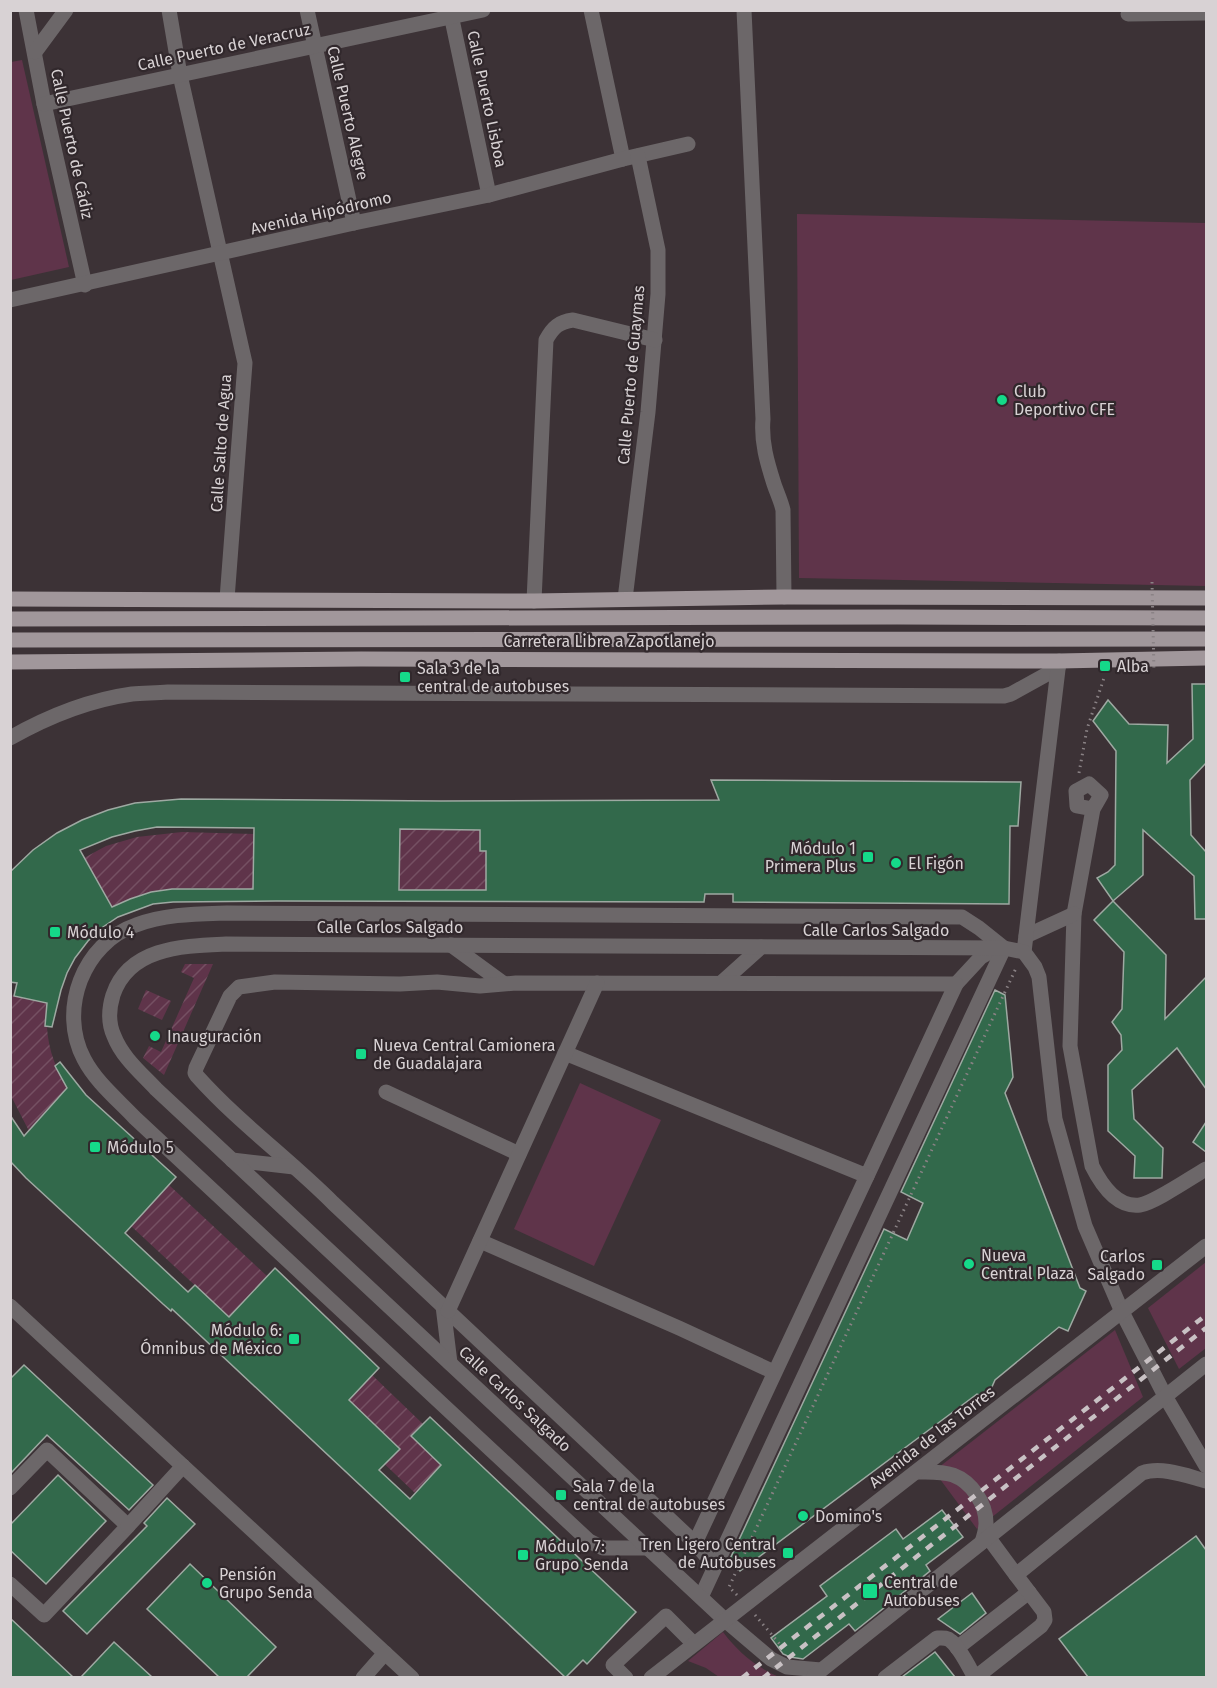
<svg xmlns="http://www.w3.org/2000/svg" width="1217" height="1688" font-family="'Fira Sans',sans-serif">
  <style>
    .grass { fill: #5f344a }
    .garden { fill: url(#garden-furrows) }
    .building { fill: #32694b; stroke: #9ea9a2; stroke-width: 1.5; fill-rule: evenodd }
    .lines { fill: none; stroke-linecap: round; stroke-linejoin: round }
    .path { stroke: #8a8285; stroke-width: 3; stroke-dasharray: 1.5 4.5; stroke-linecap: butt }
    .minor { stroke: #6c6769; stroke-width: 15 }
    .major { stroke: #a1979b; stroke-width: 15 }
    .rail { stroke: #c8c1c4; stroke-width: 4.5; stroke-dasharray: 8 8; stroke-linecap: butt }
    .path-bridge { stroke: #8a8285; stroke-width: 3; stroke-dasharray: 1.5 4.5; stroke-linecap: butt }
    .poi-dot { fill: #15d989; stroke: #31282c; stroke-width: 2 }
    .labels { text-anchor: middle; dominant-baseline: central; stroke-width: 4.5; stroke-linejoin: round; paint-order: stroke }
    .street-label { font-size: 16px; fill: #d8d2d4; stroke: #31282c }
    .poi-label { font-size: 16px; fill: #d8d2d4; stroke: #31282c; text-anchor: start }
  </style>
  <defs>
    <pattern id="garden-furrows" width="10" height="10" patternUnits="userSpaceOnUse" patternTransform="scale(1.5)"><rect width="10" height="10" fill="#5f344a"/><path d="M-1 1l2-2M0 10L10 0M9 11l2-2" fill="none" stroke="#755063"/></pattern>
  </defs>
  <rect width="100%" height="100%" fill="#3c3236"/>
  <g class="grass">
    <polygon points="22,60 69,267 11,280 11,62"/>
    <polygon points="797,214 1206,223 1206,586 799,578"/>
    <polygon points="580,1083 661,1120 594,1266 514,1229"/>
    <polygon points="1206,1262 1206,1348 1179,1369 1148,1308"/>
    <polygon points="1115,1330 1143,1397 977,1529 934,1471"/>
    <path d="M723 1632C738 1652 756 1667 779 1677H719L706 1668 688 1661Z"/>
  </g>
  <g class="garden">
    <polygon points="480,827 480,851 486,851 486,890 399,890 400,829 458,830"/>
    <path d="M182 832 254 834 253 889C220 889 184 885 151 892 137 895 125 901 112 907L84 858 106 846 137 837Z"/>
    <polygon points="185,964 213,964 164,1075 143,1058 149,1046 161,1052 194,978 181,972"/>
    <polygon points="146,990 171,1001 162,1020 138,1009"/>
    <path d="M11 995 47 1003C45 1037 50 1058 67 1088L29 1131 11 1096Z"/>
    <polygon points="169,1185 267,1276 229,1317 131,1226"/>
    <polygon points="372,1375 423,1424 412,1436 452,1453 415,1493 334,1416"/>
  </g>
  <g class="building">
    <polygon points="1192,684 1206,684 1206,763 1190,780 1191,835 1206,852 1206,919 1195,919 1194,876 1143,830 1143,875 1113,901 1097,878 1108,872 1115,865 1116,751 1093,721 1108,700 1129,724 1168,725 1167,763 1193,739"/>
    <path d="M711 780 1021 782 1018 826H1010L1009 904 733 902V894H705L704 902 276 901 173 902 153 904 118 917 103 927 88 941 75 958 67 973 61 990 52 1027 45 1026 47 1003 14 996 17 983 10 982V872L33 850 57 833 82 820 108 810 135 803 181 799 441 801 719 800ZM157 827 254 828 253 889H172L151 892 130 899 112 907 80 850 112 837 135 831ZM400 829 480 830V851H486V890H399Z"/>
    <polygon points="1113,901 1166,955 1165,1019 1206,977 1206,1089 1177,1048 1132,1090 1134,1119 1163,1148 1162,1178 1134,1178 1135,1156 1108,1131 1108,1065 1122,1050 1121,1035 1112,1022 1122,1009 1124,952 1094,920"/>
    <polygon points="995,990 1005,995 1013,1077 1005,1093 1080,1288 1086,1291 1068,1331 1059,1327 995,1380 987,1398 977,1394 740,1571 730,1559 884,1229 907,1240 923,1203 901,1192"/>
    <polygon points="60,1062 86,1095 176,1177 125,1233 188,1292 195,1285 229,1317 275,1268 379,1368 349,1400 400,1449 379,1470 410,1499 441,1465 411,1436 430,1417 636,1612 587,1664 583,1660 566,1677 565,1677 172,1309 171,1311 163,1304 26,1178 10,1161 10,1115 24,1136 67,1088 55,1066"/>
    <polygon points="1206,1122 1206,1152 1193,1142"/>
    <polygon points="24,1365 153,1485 129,1510 47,1435 10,1474 10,1379"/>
    <polygon points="58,1475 106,1521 46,1584 10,1550 10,1525"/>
    <polygon points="167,1498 195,1524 87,1634 63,1611 147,1526 144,1523"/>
    <polygon points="942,1510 963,1537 926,1565 930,1571 855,1631 849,1624 803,1659 790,1657 783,1654 771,1638 827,1596 820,1586 896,1529 903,1539"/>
    <polygon points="1196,1536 1206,1550 1206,1677 1088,1677 1059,1639"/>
    <polygon points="190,1564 276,1647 247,1677 219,1677 147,1609"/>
    <polygon points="972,1593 986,1613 960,1634 938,1619"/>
    <polygon points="10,1618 73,1677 10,1677"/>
    <polygon points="114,1642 152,1677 81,1677"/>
    <polygon points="935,1652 955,1677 902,1677"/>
  </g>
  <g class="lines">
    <g class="path">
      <polyline points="1079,773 1087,729 1105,675"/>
      <polyline points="737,1595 729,1587 1017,966"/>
      <polyline points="755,1615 784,1649"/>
    </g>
    <g class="minor">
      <polyline points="26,10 44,104 85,285"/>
      <polyline points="169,10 180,75 245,363 227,599"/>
      <polyline points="307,10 354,223"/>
      <polyline points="450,10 489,195"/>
      <polyline points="591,10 623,159"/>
      <path d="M744 10 763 419C761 442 767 462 774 484 777 493 781 501 783 510L784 597"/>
      <polyline points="1128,14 1206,13"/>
      <polyline points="35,52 66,10"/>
      <polyline points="44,104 483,10"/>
      <polyline points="10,300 354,223 489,195 623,159 688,144"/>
      <polyline points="625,599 648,412 658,294 658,250 638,156"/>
      <path d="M534 601 546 340C553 327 559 322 573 320L655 340"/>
      <path d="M10 738C47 717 89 700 132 694 144 693 156 693 168 692L1004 696 1011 694 1058 668"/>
      <path d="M1093 809 1077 806 1076 791 1089 784 1101 795 1093 809 1074 914 1070 1046 1092 1166C1101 1184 1117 1208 1140 1205 1154 1203 1192 1177 1206 1169"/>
      <polyline points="1026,936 1074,914"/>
      <polyline points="451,945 503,983"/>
      <polyline points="1024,952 1059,661"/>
      <polyline points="721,983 761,947"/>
      <polyline points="956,984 981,957 995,949"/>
      <path d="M565 1053 867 1176 956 984 516 983 480 986 437 982 400 984 275 982 239 987 230 996 196 1068 195 1073 197 1076C238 1122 289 1159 333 1203L695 1543 715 1566"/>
      <polyline points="386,1092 519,1154"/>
      <polyline points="232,1160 294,1167"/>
      <polyline points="480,1241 679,1328 774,1372"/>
      <polyline points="10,1306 412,1678"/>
      <polyline points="443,1306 450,1363"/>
      <polyline points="448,1311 597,983"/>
      <path d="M916 1472C928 1472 941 1471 953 1475 972 1482 986 1504 986 1523 986 1530 984 1536 982 1542"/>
      <polyline points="10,1488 47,1450 128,1526 44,1615 10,1584"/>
      <polyline points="128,1526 183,1466"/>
      <polyline points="988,1537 1016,1575"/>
      <polyline points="695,1543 867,1176"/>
      <path d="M649 1548H603L589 1541 135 1118C117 1099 96 1082 84 1059 58 1010 83 943 136 925 165 914 196 914 227 913L962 917 979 928 1004 948 701 1597"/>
      <polyline points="957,1648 1029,1592"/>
      <path d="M821 1670 787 1667 771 1659 725 1620 156 1089C141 1073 122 1057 114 1036 108 1023 109 1008 113 995 129 947 183 946 226 944L1004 948 1024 952 1035 967 1039 977 1055 1119 1085 1226 1122 1312 1165 1396 1206 1466"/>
      <polyline points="814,1676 1206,1364"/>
      <polyline points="363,1678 385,1653"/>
      <polyline points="626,1678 613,1665 666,1616 694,1644"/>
      <polyline points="651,1678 1206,1246"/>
      <path d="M885 1678 937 1638C942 1638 947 1637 951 1641 960 1648 969 1667 975 1678L1041 1626 1045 1620 1044 1612 1016 1575 1142 1473C1162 1466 1187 1476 1206 1481"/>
    </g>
    <g class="major">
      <polyline points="10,599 534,601 784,597 1206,598"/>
      <polyline points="10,619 898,617 1206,618"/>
      <polyline points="10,640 1206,639"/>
      <polyline points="10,662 361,659 1059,661 1206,658"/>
    </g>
    <g class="rail">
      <polyline points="742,1678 1206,1315"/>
      <polyline points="763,1678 1206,1328"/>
    </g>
    <polyline class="path-bridge" points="1152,582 1154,672"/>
  </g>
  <g class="poi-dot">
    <circle cx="1002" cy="400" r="6"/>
    <rect x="1099" y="660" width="12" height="12" rx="3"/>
    <rect x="399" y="671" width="12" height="12" rx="3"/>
    <rect x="862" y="851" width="12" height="12" rx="3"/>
    <circle cx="896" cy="863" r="6"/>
    <rect x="49" y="926" width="12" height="12" rx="3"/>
    <circle cx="155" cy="1036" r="6"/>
    <rect x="355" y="1048" width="12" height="12" rx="3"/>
    <rect x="89" y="1141" width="12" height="12" rx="3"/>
    <circle cx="969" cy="1264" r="6"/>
    <rect x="1151" y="1259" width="12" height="12" rx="3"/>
    <rect x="288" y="1333" width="12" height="12" rx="3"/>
    <rect x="555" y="1489" width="12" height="12" rx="3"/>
    <circle cx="803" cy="1516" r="6"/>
    <rect x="782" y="1547" width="12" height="12" rx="3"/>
    <rect x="517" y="1549" width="12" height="12" rx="3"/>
    <circle cx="207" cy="1583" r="6"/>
    <rect x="862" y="1583" width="16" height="16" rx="3"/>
  </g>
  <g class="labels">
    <g class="street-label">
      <text transform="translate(224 47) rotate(-12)">Calle Puerto de Veracruz</text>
      <text transform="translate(487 99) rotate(78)">Calle Puerto Lisboa</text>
      <text transform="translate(348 113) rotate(77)">Calle Puerto Alegre</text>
      <text transform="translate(72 144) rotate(78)">Calle Puerto de Cádiz</text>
      <text transform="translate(321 213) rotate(-13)">Avenida Hipódromo</text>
      <text transform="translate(631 375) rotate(-85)">Calle Puerto de Guaymas</text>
      <text transform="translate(221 443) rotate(-86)">Calle Salto de Agua</text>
      <text x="609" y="641">Carretera Libre a Zapotlanejo</text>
      <text x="390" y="927">Calle Carlos Salgado</text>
      <text x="876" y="930">Calle Carlos Salgado</text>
      <text transform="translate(515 1399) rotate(43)">Calle Carlos Salgado</text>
      <text transform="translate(932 1437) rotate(-38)">Avenida de las Torres</text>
    </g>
    <g class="poi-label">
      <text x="1014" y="391">Club<tspan x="1014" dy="18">Deportivo CFE</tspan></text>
      <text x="1117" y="666">Alba</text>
      <text x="417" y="668">Sala 3 de la<tspan x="417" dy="18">central de autobuses</tspan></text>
      <text x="856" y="848" text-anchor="end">Módulo 1<tspan x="856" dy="18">Primera Plus</tspan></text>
      <text x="908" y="863">El Figón</text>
      <text x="67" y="932">Módulo 4</text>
      <text x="167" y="1036">Inauguración</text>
      <text x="373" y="1045">Nueva Central Camionera<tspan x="373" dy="18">de Guadalajara</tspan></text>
      <text x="107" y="1147">Módulo 5</text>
      <text x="981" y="1255">Nueva<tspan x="981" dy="18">Central Plaza</tspan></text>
      <text x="1145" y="1256" text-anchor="end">Carlos<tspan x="1145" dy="18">Salgado</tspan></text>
      <text x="282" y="1330" text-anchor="end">Módulo 6:<tspan x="282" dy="18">Ómnibus de México</tspan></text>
      <text x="573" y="1486">Sala 7 de la<tspan x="573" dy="18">central de autobuses</tspan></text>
      <text x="815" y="1516">Domino's</text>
      <text x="776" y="1544" text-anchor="end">Tren Ligero Central<tspan x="776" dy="18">de Autobuses</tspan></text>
      <text x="535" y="1546">Módulo 7:<tspan x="535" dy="18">Grupo Senda</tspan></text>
      <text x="219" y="1574">Pensión<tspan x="219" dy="18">Grupo Senda</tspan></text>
      <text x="884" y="1582">Central de<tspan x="884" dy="18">Autobuses</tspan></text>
    </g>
  </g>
  <rect width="1217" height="1688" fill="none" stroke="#d8d2d4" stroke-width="24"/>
</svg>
